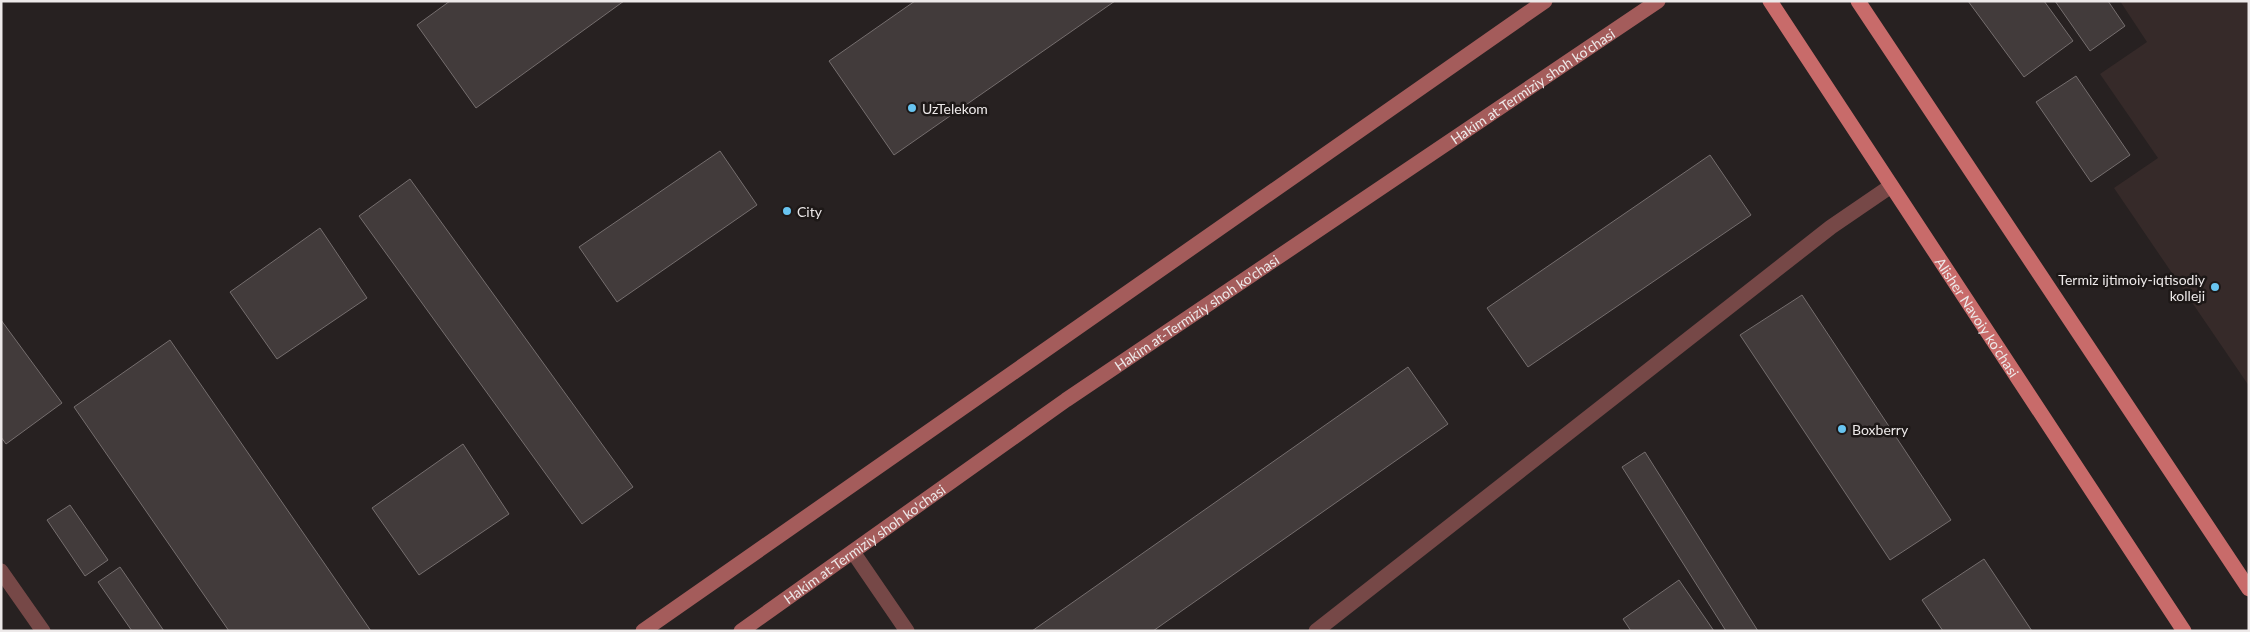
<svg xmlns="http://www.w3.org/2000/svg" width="2250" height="632" font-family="Lato,sans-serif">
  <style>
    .built { fill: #362a29 }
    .building { fill: #423b3b; stroke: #756e6e }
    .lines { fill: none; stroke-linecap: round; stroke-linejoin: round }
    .service { stroke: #764847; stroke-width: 15 }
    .secondary { stroke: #a45c5b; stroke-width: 15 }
    .primary { stroke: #c86b6a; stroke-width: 15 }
    .poi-dot { fill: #68c4f0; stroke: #1d1817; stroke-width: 2 }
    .labels { text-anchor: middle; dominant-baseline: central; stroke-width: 5; stroke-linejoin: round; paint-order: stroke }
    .street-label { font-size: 14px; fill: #ede9e9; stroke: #1d1817 }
    .poi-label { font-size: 14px; fill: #ede9e9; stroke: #1d1817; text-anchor: start }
  </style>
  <rect width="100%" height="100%" fill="#272121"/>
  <polygon class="built" points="2120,1 2249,1 2249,386 2114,188 2158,158 2100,74 2147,42"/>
  <g class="building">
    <polygon points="450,1 624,1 476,108 417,25"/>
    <polygon points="915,1 1115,1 894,155 829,61"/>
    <polygon points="1968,1 2044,1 2073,41 2024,77"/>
    <polygon points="2055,1 2108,1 2125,26 2090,51"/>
    <polygon points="2076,76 2130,155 2091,182 2036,102"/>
    <polygon points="720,151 757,205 617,302 579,247"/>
    <polygon points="1710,155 1751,215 1528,367 1487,308"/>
    <polygon points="410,179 633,487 582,524 359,216"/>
    <polygon points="320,228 367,298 277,359 230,292"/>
    <polygon points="1802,295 1951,520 1890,560 1740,335"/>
    <polygon points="1,320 62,403 6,444 1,437"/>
    <polygon points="170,340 371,631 229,631 74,407"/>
    <polygon points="1408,367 1448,424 1153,631 1032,631"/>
    <polygon points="463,444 509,514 419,575 372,508"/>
    <polygon points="1645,452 1758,631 1726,631 1622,467"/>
    <polygon points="70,505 108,560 85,576 47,520"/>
    <polygon points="1984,559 2032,631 1943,631 1922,600"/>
    <polygon points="120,567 164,631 132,631 98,582"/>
    <polygon points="1679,580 1714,631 1631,631 1623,619"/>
  </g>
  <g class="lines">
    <g class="service">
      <polyline points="853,552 907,631"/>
      <polyline points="1,571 43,631"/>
      <polyline points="1316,631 1831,227 1891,186"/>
    </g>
    <g class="secondary">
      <polyline points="643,631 1545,1"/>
      <path id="s1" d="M741 631 1066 400 1658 1"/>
    </g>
    <g class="primary">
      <path id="s2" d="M1770 1 2184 631"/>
      <polyline points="1858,1 2249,589"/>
    </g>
  </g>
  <g class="poi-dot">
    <circle cx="912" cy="108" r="5"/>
    <circle cx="787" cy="211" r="5"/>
    <circle cx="2215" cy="287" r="5"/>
    <circle cx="1842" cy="429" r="5"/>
  </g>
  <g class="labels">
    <g class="street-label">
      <text stroke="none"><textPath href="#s1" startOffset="961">Hakim at-Termiziy shoh ko'chasi</textPath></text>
      <text stroke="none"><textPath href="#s1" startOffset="556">Hakim at-Termiziy shoh ko'chasi</textPath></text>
      <text stroke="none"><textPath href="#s2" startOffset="378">Alisher Navoiy ko’chasi</textPath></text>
      <text stroke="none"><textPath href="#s1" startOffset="151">Hakim at-Termiziy shoh ko'chasi</textPath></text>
    </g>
    <g class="poi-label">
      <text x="922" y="108">UzTelekom</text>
      <text x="797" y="211">City</text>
      <text x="2205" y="279" text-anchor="end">Termiz ijtimoiy-iqtisodiy<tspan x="2205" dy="16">kolleji</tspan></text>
      <text x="1852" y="429">Boxberry</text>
    </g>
  </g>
  <rect width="2250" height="632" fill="none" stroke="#ede9e9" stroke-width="5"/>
</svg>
